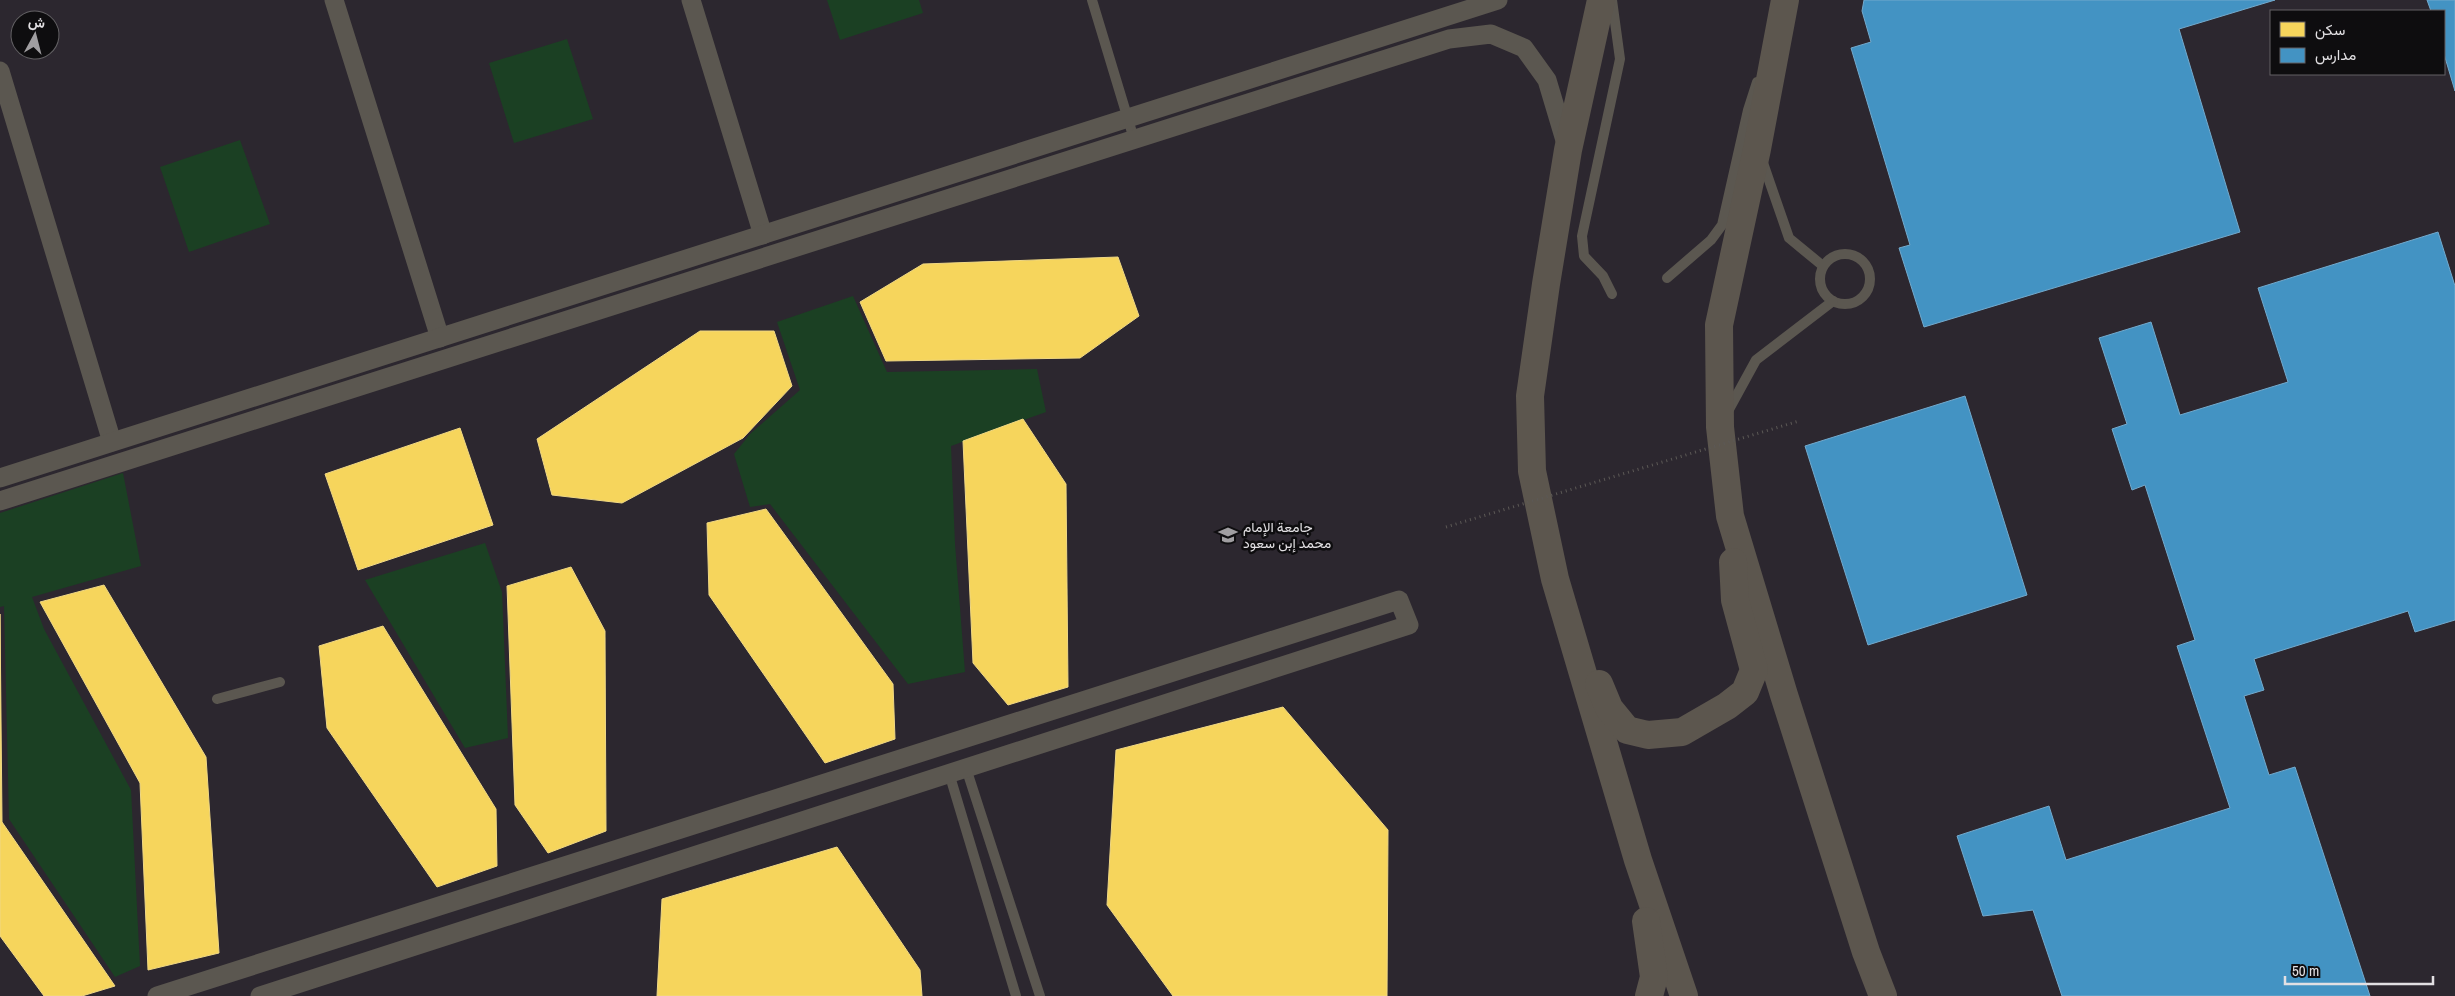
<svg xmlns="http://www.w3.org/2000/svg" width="2455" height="996" font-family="'Archivo Narrow',Vazirmatn,sans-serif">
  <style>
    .built { fill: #2c272f; fill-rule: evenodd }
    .green { fill: #1b4023 }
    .homes { fill: #f6d55c; stroke: #f0d884 }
    .schools { fill: #4393c3; stroke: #73aacd }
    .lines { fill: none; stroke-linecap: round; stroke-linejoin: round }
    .lane { stroke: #5b5750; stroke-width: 10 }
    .street { stroke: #5b5750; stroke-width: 19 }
    .secondary { stroke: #5c564e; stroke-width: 28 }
    .path-bridge { stroke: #5c5956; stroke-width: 3; stroke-dasharray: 1 4; stroke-linecap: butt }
    .labels { text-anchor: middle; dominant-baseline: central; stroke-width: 5; stroke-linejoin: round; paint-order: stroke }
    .poi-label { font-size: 14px; fill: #e2e0e3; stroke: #0e0d0f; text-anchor: start }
  </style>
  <rect width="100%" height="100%" fill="#252426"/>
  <path class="built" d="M0 0H2455V996H0ZM2271 11H2444V74H2271ZM20 20H50V50H20Z"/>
  <g class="green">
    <polygon points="827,0 919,0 923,13 840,40"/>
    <polygon points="567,39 593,119 514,143 489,63"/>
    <polygon points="240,140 270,224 189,252 160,167"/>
    <polygon points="853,296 887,372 1037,369 1046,412 951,446 955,544 965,672 908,684 770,504 750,507 734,454 750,434 800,390 777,322"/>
    <polygon points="123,473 141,566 32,597 44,629 131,790 140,966 115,977 9,819 4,606 0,607 0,513"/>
    <polygon points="485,543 502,592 508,738 465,748 365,580"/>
  </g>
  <g class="homes">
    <polygon points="1118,257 1139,316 1080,358 886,361 860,302 923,264"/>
    <polygon points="700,331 774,331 792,386 743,438 622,503 552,495 537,439"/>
    <polygon points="1023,419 1066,484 1068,687 1008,705 973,663 963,441"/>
    <polygon points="460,428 493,525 358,570 325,474"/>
    <polygon points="766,509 893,684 895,739 825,763 709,595 707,523"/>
    <polygon points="571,567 605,631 606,831 548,853 515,805 507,586"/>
    <polygon points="104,585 206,757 219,953 148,970 140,783 40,602"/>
    <polygon points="0,614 2,822 115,986 82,996 44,996 0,936"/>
    <polygon points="383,626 496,809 497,866 437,887 327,728 319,646"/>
    <polygon points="1283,707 1388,830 1387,996 1173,996 1107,905 1116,750"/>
    <polygon points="837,847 920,970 922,996 657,996 662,899"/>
  </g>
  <g class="schools">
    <polygon points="1864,0 2275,0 2179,29 2240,232 1924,327 1899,248 1910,245 1851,48 1871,42 1862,11"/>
    <polygon points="2427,0 2455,0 2455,91 2444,54 2444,11 2431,11"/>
    <polygon points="2438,232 2455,286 2455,620 2415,632 2408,611 2254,659 2264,690 2244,696 2269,775 2295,767 2370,996 2062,996 2033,910 1983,916 1957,836 2049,806 2066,860 2230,808 2177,646 2195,640 2145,485 2132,490 2112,429 2127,424 2099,338 2151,322 2180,415 2288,382 2258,288"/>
    <polygon points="1965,396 2027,595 1868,645 1805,446"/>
  </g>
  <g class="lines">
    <g class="lane">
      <polyline points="1092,0 1134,139"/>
      <polyline points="1762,160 1789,238 1823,266"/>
      <circle cx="1845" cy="279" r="25"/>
      <polyline points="1667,278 1711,240 1722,225 1748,110 1757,82"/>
      <polyline points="1612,294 1603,276 1584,256 1582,236 1620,59 1612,0"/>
      <polyline points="1727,413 1756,360 1833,301"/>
      <polyline points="217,699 280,682"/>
      <polyline points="966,768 1040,996"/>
      <polyline points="949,773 1016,996"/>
    </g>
    <g class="street">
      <polyline points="334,0 440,338"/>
      <polyline points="691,0 763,235"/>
      <polyline points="0,71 112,442"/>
      <polyline points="0,478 1498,0"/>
      <polyline points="0,501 1449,39 1491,34 1524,48 1547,80 1567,147"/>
      <polyline points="157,996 1399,600 1409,625 260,996"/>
    </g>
    <g class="secondary">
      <polyline points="1601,0 1568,150 1546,284 1530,396 1532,471 1555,579 1638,860 1684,996"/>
      <polyline points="1785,0 1757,149 1719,325 1720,427 1730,516 1784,695 1866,952 1883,996"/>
      <polyline points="1599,684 1609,708 1627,730 1648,735 1682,732 1727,706 1745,692 1754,670 1735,600 1733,562"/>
      <polyline points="1646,921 1654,977 1649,996"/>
    </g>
    <polyline class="path-bridge" points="1446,527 1799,421"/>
  </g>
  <defs>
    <g id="university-bare" transform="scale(1.5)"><path d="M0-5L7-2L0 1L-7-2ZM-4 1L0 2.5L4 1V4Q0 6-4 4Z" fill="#a09ea1" stroke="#0e0d0f" stroke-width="2.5" paint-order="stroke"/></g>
  </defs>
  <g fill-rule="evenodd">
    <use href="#university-bare" x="1228" y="535"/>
  </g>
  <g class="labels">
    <g class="poi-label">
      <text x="1243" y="527">جامعة الإمام<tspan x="1243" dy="16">محمد إبن سعود</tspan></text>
    </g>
  </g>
  <rect x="2270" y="10" width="175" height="65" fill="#0e0d0f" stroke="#636164"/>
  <rect x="2280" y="22" width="25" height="15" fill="#f6d55c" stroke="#636164"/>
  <text x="2315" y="35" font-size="15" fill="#e2e0e3">سكن</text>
  <rect x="2280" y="48" width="25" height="15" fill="#4393c3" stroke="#636164"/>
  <text x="2315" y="60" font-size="15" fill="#e2e0e3">مدارس</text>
  <g transform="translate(35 35) rotate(7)"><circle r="24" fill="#0e0d0f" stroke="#636164"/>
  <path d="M0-4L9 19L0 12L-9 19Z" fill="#a09ea1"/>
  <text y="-8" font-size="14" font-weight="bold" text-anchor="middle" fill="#e2e0e3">ش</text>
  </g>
  <path d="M2285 976v8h148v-8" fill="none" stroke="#e2e0e3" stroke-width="2.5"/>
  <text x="2292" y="976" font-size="15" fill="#e2e0e3" stroke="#0e0d0f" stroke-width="4" paint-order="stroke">50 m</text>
</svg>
